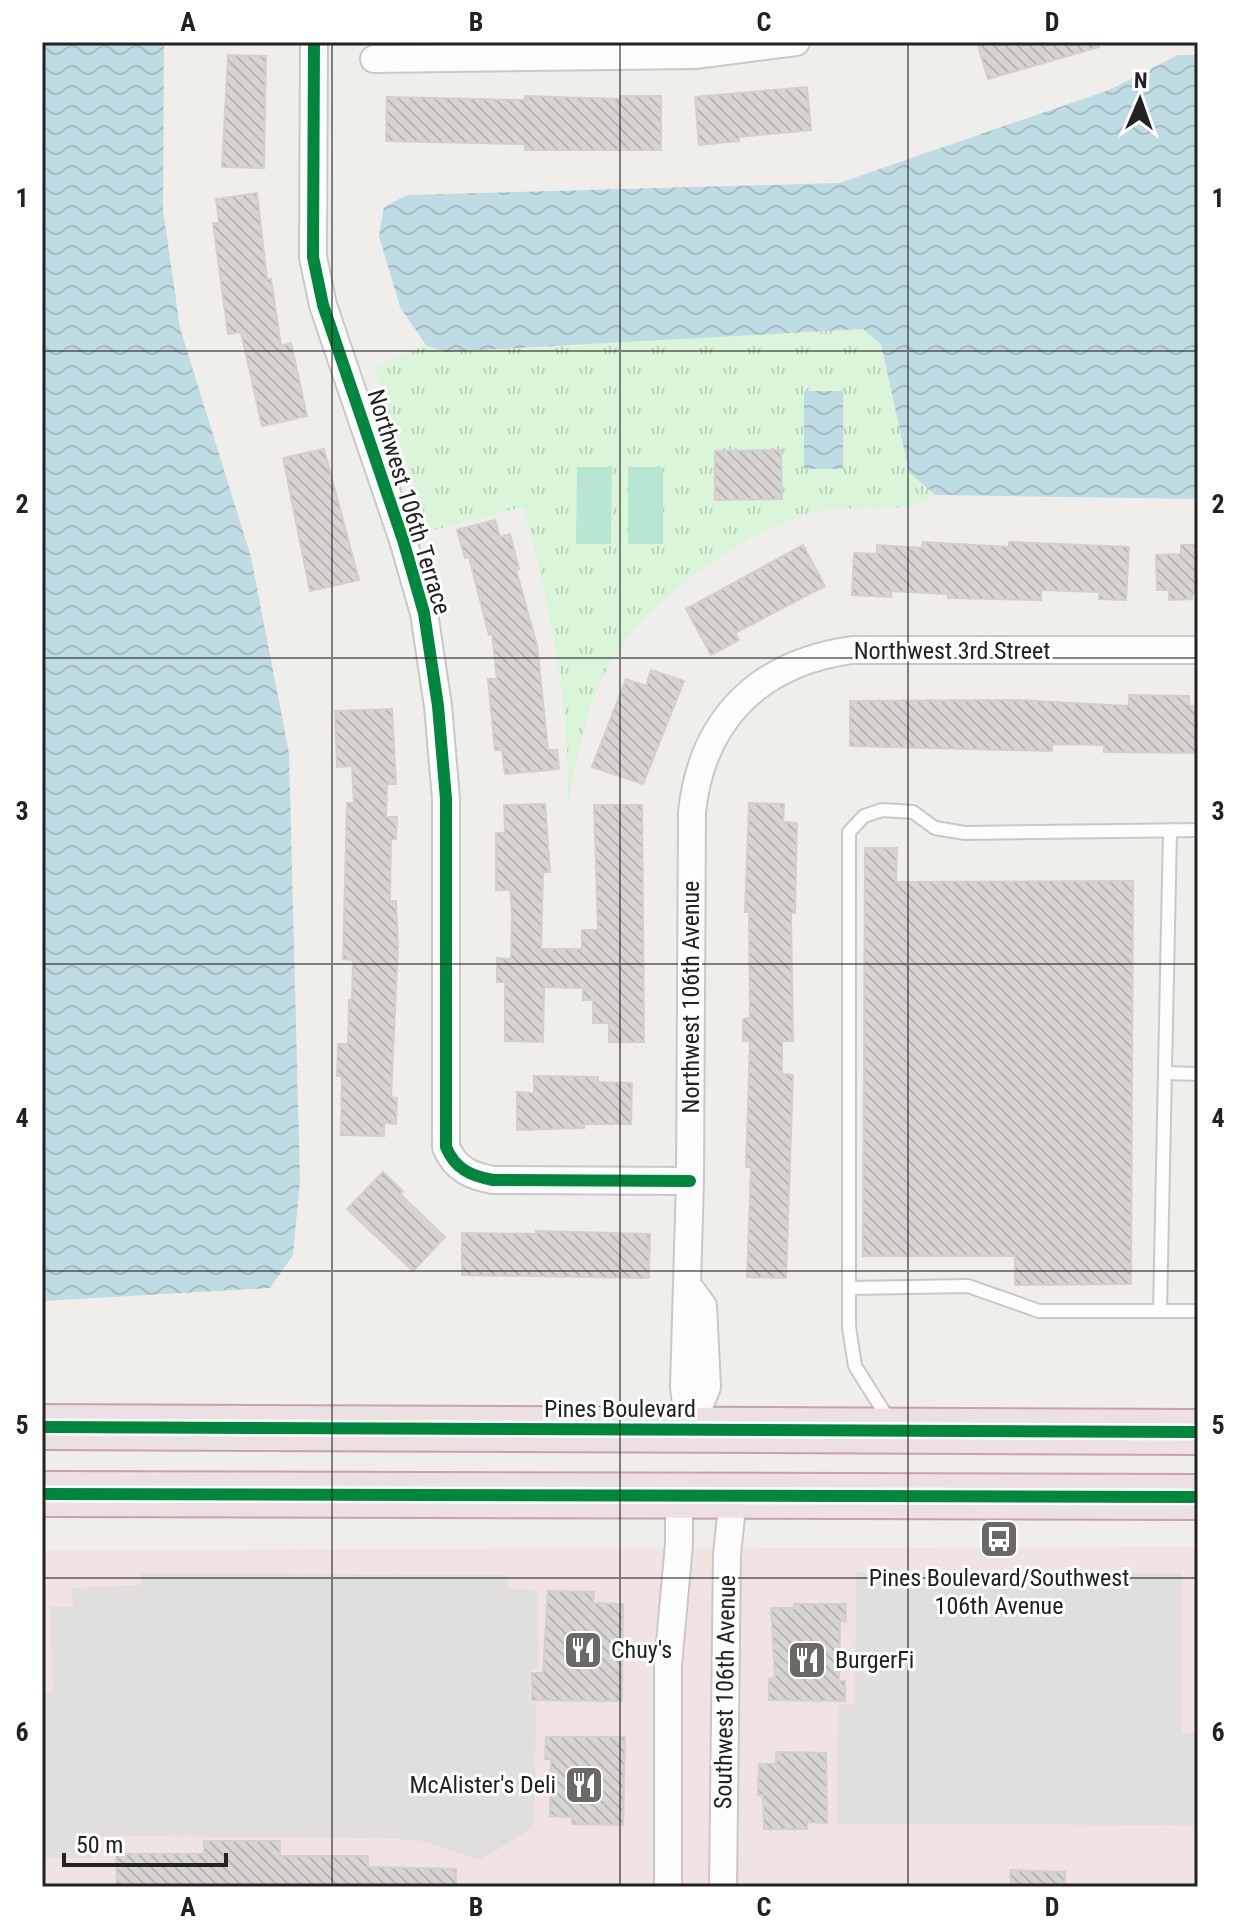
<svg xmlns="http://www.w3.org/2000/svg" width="1240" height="1929" font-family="'Roboto Condensed',sans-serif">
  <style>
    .commercial { fill: #f1e3e1 }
    .park { fill: url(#park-tufts) }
    .pitch { fill: #b7e6d2 }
    .parking { fill: #e0dfde }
    .water { fill: url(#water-waves) }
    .building { fill: url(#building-back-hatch); stroke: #d3d0cc; stroke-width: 2 }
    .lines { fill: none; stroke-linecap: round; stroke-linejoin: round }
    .lane-casing { stroke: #c9c8c7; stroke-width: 16 }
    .street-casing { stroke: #c9c8c7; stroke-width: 30 }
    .highway-casing { stroke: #c5a2ac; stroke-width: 48 }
    .lane { stroke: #fdfcfc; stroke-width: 12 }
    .street { stroke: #fdfcfc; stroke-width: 26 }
    .highway { stroke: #ece0e2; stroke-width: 44 }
    .cycleway-casing { stroke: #fff; stroke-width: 17 }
    .cycleway { stroke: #00873e; stroke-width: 12 }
    .grid { fill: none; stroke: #222; stroke-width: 2; stroke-opacity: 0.55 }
    .labels { text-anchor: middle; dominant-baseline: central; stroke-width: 6; stroke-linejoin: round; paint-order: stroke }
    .street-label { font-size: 24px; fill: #222; stroke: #fff }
    .poi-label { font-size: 24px; fill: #222; stroke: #fff; text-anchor: start }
    .neatline { fill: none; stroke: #222; stroke-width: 3 }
    .grid-label { font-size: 26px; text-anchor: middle; font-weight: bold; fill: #222 }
  </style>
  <defs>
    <pattern id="park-tufts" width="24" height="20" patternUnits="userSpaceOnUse" patternTransform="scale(2)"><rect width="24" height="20" fill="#daf5da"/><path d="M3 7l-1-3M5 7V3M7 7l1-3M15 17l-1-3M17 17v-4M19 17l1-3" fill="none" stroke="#bbd2bb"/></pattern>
    <pattern id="water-waves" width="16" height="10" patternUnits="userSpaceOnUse" patternTransform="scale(2)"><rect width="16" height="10" fill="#bfdbe3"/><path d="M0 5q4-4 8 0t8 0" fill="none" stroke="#a4bcc2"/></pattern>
    <pattern id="building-back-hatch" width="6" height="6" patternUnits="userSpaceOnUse" patternTransform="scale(2)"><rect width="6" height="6" fill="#d7d4d2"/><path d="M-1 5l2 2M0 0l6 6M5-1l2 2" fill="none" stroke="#b8b6b4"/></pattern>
  </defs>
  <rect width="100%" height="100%" fill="#f0eeeb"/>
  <polygon class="commercial" points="1198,1547 1198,1887 42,1887 42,1550"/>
  <path class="park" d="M863 329 881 344 909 472 935 495C902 518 855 502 816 512 747 530 654 595 615 656 586 700 577 757 568 807 570 702 551 608 523 507L430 531 374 367 426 345 445 352Z"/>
  <g class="pitch">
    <polygon points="577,467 612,467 611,544 576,544"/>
    <rect x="628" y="467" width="35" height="77"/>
  </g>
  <g class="parking">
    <polygon points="856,1572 1182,1573 1182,1733 1198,1733 1198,1825 837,1824 838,1705 855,1704"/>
    <polygon points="141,1573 507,1575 509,1589 538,1590 538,1670 531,1670 529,1703 536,1703 534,1826 481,1860 424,1841 386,1838 93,1836 92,1858 42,1858 42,1692 53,1692 50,1606 73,1607 72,1588 141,1585"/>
  </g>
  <g class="water">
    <polygon points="42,42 164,42 163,210 180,328 251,557 289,753 300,1180 293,1255 270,1288 42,1301"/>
    <polygon points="1178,55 1198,55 1198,499 935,495 909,472 881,344 863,329 445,352 426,345 400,307 379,236 384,207 407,195 839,183 1109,90"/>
    <rect x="804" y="391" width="39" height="78"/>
  </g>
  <g class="building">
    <polygon points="977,42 1099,42 1099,47 988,79"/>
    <polygon points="228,55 266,56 264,168 222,167"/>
    <polygon points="807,87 811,130 739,137 739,141 699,145 695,97"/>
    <polygon points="525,96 620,99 620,96 661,96 661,150 525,150 525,144 386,141 387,97 525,100"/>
    <polygon points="257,193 267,279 271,279 281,346 291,343 307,416 262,426 241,332 228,334 213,223 219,223 216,199"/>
    <polygon points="324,449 359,580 310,591 283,458"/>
    <polygon points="781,450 782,499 715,500 715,451"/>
    <polygon points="495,520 500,537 510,534 519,569 516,570 537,645 548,750 557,750 559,769 505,774 502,750 495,750 488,679 497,679 492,634 489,635 469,557 465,558 457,530"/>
    <polygon points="923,542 1009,547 1009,542 1129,547 1126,600 1099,599 1099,592 1041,590 1041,600 948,598 948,594 891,591 891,597 852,595 854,553 877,554 877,545 922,548"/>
    <polygon points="803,545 825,586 735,633 739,640 711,655 686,609"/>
    <polygon points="1181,545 1198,545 1198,593 1192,594 1192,599 1169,600 1169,590 1157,590 1156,555 1181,554"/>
    <polygon points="651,670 684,681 643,784 592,767 626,679 646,686"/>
    <polygon points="1129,695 1189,696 1189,706 1198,706 1198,753 1104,752 1104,745 1052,744 1052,751 850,746 850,701 1018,700 1129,706"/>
    <polygon points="392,709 396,784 387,784 386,817 397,817 396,839 391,839 390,901 396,901 398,946 391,1097 397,1098 396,1124 384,1123 384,1136 341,1135 342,1076 337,1076 338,1044 348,1044 349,1000 352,1000 353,960 343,959 347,803 354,803 352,766 337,767 335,711"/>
    <polygon points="749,803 784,804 783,822 797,823 795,913 791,913 793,1041 782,1041 782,1074 793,1075 786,1278 747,1277 751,1167 746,1167 750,1041 743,1041 743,1019 750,1018 749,912 745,912"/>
    <polygon points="545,804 550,872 543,872 541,949 582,949 582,930 598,930 594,805 642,805 644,1042 609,1042 609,1023 593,1023 593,1000 583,1000 583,988 544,987 543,1042 505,1041 505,982 497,982 497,958 511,959 512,914 510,890 496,890 496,833 505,833 504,805"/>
    <polygon points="865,848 897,848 896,882 1133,881 1131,1284 1015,1285 1015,1256 863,1256"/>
    <polygon points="534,1076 598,1077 598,1082 632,1083 631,1124 584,1124 584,1128 517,1130 517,1092 534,1093"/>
    <polygon points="383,1172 403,1191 400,1194 445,1237 413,1271 347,1209"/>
    <polygon points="536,1231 650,1234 649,1278 462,1275 462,1233 536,1234"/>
    <polygon points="548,1591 594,1592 593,1603 623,1604 622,1701 532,1700 532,1673 543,1673"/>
    <polygon points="794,1604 846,1604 846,1621 840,1621 839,1681 845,1681 845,1701 769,1700 769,1679 775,1678 771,1608 794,1608"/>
    <polygon points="546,1737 625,1737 623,1825 572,1824 572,1817 550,1816 551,1759 545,1759"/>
    <polygon points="776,1752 826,1753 827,1823 807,1822 807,1829 764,1829 763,1795 758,1795 759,1764 776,1764"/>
    <polygon points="204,1841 280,1841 280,1856 368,1856 368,1867 456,1869 456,1887 117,1887 116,1854 204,1854"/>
    <polygon points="1010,1870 1065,1872 1065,1887 1011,1887"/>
  </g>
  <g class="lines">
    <g class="lane-casing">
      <g id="lane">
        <polyline points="1166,1073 1198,1074"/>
        <polyline points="850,1288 968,1286 1039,1311 1198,1311"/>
        <polyline points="1160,1311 1170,830"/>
        <polyline points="889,1420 855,1366 849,1327 849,832 864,816 882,810 913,812 935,828 965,833 1198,830"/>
      </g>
    </g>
    <g class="street-casing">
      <g id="street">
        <path d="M314 42 313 257 323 305 403 540 424 613 438 706 446 799V1147C455 1169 471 1176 493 1180L690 1181"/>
        <polyline points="374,59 695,55 796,42"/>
        <polyline points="690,1429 707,1387 703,1306 692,1291"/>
        <path d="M689 1431 684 1387 690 1181 692 812C702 719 759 663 852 650H1198"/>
        <polyline points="668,1887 668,1665 679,1544 679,1497"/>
        <polyline points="723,1887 727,1555 733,1497"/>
      </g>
    </g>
    <g class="highway-casing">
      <g id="highway">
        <polyline points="42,1427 1198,1432"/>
        <polyline points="42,1494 1198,1497"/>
      </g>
    </g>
    <use href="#lane" class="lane"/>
    <use href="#street" class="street"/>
    <use href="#highway" class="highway"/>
    <g class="cycleway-casing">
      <g id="cycleway">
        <path d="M314 42 313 257 323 305 403 540 424 613 438 706 446 799V1147C455 1169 471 1176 493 1180L690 1181"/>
        <polyline points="42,1427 1198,1432"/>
        <polyline points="42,1494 1198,1497"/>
      </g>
    </g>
    <use href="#cycleway" class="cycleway"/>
  </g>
  <path class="grid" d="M332 42V1887M620 42V1887M908 42V1887M42 351H1198M42 658H1198M42 964H1198M42 1271H1198M42 1578H1198"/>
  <defs>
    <g id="bus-square" transform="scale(2)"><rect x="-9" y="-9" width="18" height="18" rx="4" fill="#6a6968" stroke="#fff"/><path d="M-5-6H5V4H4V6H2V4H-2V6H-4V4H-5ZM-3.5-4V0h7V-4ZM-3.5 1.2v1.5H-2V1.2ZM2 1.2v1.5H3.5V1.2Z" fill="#fff"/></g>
    <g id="restaurant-square" transform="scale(2)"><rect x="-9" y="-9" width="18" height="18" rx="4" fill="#6a6968" stroke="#fff"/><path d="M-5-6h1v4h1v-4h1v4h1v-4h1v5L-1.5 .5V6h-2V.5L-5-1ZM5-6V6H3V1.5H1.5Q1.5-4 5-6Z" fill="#fff"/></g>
  </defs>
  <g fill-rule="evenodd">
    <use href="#bus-square" x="999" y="1539"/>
    <use href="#restaurant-square" x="583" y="1650"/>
    <use href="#restaurant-square" x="807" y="1660"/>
    <use href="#restaurant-square" x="584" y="1785"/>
  </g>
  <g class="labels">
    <g class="street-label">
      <text transform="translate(409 502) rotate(73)">Northwest 106th Terrace</text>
      <text x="952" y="651">Northwest 3rd Street</text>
      <text transform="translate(691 997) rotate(-90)">Northwest 106th Avenue</text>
      <text x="620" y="1409">Pines Boulevard</text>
      <text transform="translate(725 1692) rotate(-89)">Southwest 106th Avenue</text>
    </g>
    <g class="poi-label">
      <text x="999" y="1578" text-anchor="middle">Pines Boulevard/Southwest<tspan x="999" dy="28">106th Avenue</tspan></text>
      <text x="611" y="1650">Chuy's</text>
      <text x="835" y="1660">BurgerFi</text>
      <text x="556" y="1785" text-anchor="end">McAlister's Deli</text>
    </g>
  </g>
  <rect width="1240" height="1929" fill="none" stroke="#ffffff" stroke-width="88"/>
  <g transform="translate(1140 100) rotate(2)" stroke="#ffffff" stroke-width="6" paint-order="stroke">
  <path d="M0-6L14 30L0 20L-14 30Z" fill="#222222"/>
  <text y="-12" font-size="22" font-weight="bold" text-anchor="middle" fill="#222222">N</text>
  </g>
  <path d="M64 1853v12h162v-12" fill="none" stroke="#222222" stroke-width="4"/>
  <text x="76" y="1853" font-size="24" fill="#222222" stroke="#ffffff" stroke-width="6" paint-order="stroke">50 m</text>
  <rect x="44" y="44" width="1152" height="1841" class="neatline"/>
  <g class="grid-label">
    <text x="188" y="31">A</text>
    <text x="476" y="31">B</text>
    <text x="764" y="31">C</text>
    <text x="1052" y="31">D</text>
    <text x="22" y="207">1</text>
    <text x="1218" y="207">1</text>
    <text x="22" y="513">2</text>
    <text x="1218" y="513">2</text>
    <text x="22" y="820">3</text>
    <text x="1218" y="820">3</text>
    <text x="22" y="1127">4</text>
    <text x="1218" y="1127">4</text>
    <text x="22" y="1434">5</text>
    <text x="1218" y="1434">5</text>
    <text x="22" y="1741">6</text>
    <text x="1218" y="1741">6</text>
    <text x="188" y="1916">A</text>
    <text x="476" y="1916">B</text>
    <text x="764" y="1916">C</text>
    <text x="1052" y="1916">D</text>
  </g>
</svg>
